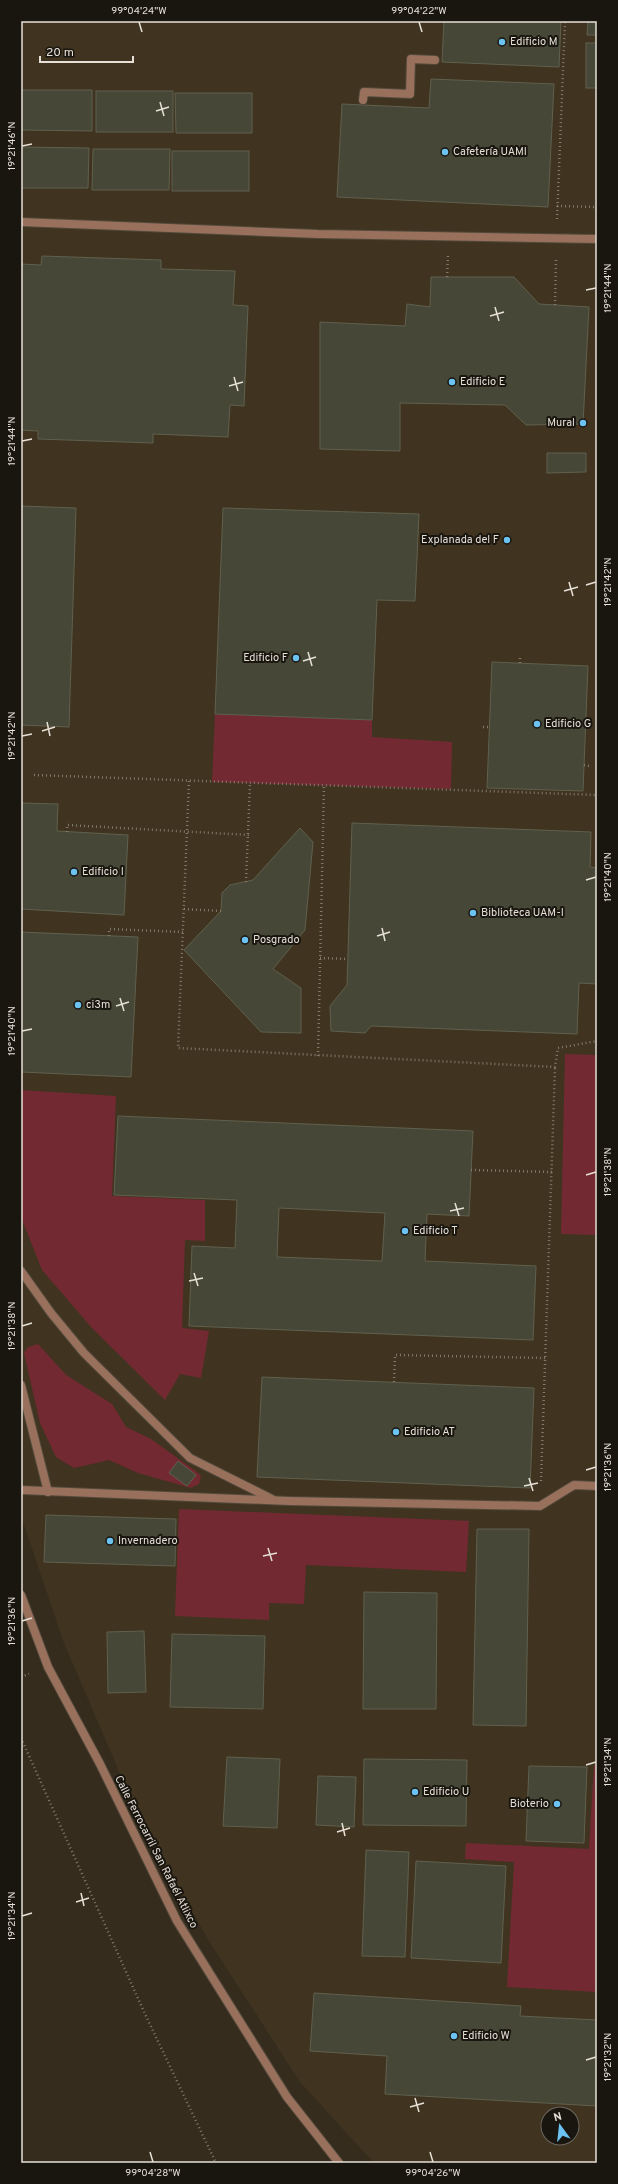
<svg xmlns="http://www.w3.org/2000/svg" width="618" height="2184" font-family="Overpass,sans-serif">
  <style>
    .built { fill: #403420; fill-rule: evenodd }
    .green { fill: #732932 }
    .building { fill: #464736; stroke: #5f604e; fill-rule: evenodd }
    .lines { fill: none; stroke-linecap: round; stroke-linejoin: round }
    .service-casing { stroke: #51493b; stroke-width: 10 }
    .pedestrian-casing { stroke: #51493b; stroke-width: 10 }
    .minor-casing { stroke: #51493b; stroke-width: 10 }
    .path { stroke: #81796d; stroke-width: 2.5; stroke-dasharray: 1 3; stroke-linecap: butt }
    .service { stroke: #98705c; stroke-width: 8 }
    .pedestrian { stroke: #98705c; stroke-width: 8 }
    .minor { stroke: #98705c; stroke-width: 8 }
    .ticks { fill: none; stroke: #e6e0d7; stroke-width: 1.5 }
    .poi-dot { fill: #6cc3f2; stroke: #19150f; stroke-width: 1.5 }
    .labels { text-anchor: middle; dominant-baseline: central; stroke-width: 4; stroke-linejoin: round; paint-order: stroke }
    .poi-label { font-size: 11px; fill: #e6e0d7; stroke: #19150f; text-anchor: start }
    .street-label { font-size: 11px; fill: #e6e0d7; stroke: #19150f }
    .neatline { fill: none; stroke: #e6e0d7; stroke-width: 1.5 }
    .ticks-label { font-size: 10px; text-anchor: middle; fill: #e6e0d7 }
  </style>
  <rect width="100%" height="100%" fill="#352c1d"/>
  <path class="built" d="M21 21H597V2163H374L300 2082 207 1938 136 1811 64 1643 21 1516ZM548 2114H572V2138H548Z"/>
  <g class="green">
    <polygon points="215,714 372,720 372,737 452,742 451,789 212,782"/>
    <polygon points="565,1054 597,1055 597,1235 561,1234"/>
    <polygon points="21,1090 116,1096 112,1196 205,1200 205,1241 185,1240 182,1328 209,1331 201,1378 180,1374 165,1400 92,1328 42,1270 21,1217"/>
    <polygon points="38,1344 66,1375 112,1404 126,1427 151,1439 197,1472 201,1476 199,1484 191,1488 138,1473 109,1460 74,1468 56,1457 40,1423 24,1353 28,1347"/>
    <polygon points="179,1509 469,1521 466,1572 306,1565 304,1604 269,1603 269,1620 175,1616"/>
    <polygon points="594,1765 597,1765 597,1992 507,1987 514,1862 465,1859 466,1843 589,1849"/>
  </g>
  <g class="building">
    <polygon points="444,21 561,21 559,67 442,62"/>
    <polygon points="588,21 597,21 597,35 587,35"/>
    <rect x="586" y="43" width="11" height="45"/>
    <polygon points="431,79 554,84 548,207 337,197 342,104 429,108"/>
    <polygon points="21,90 92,90 92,131 21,130"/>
    <rect x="96" y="91" width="77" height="41"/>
    <polygon points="175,93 252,93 252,133 176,133"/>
    <polygon points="21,147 89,148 88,188 21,188"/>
    <polygon points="93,149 170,149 169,190 92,190"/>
    <rect x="172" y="151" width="77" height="40"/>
    <polygon points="42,256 161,260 161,269 235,271 233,305 248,306 244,406 230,405 228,437 153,434 153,443 38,439 38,431 21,430 21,264 41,265"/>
    <polygon points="431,277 514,277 539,304 589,307 583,424 526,425 505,405 400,403 400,451 320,449 320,322 405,326 407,304 430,307"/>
    <polygon points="547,453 586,453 586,472 547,473"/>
    <polygon points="21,506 76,508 69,727 21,725"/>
    <polygon points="223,508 419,514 415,601 377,600 372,720 215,714"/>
    <polygon points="492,662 588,666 583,791 487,788"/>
    <polygon points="21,803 58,804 57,831 128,835 124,915 21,909"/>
    <polygon points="352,823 591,832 590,867 597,868 597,984 579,983 577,1034 371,1026 365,1033 331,1031 330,1006 347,985"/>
    <polygon points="300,828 313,842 305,930 273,969 301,988 301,1033 261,1032 184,950 221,911 222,893 230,885 253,880"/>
    <polygon points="21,932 138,937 131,1077 21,1072"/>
    <path d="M118 1116 473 1131 469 1216 427 1214 425 1261 536 1266 533 1340 189 1326 192 1246 235 1248 237 1200 114 1195ZM279 1208 385 1213 382 1261 277 1257Z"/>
    <polygon points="262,1377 534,1388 530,1488 257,1477"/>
    <polygon points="178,1461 196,1475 187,1486 169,1473"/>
    <polygon points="46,1515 176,1519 175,1566 44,1562"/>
    <polygon points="477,1529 529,1529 526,1726 473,1725"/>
    <polygon points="364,1592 437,1593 436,1709 363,1709"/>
    <polygon points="144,1631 146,1692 108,1693 107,1632"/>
    <polygon points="172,1634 265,1636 263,1709 170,1707"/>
    <polygon points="227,1757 280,1759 277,1828 223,1826"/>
    <polygon points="364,1759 467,1760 466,1826 363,1825"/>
    <polygon points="529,1766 587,1767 584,1843 526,1841"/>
    <polygon points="318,1776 356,1777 354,1827 316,1825"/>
    <polygon points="366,1850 409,1852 405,1957 362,1956"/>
    <polygon points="416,1861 506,1866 501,1963 411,1958"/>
    <polygon points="314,1993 521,2006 520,2016 597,2020 597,2106 385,2094 387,2056 310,2051"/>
  </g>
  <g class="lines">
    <g class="service-casing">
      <g id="service">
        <polyline points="21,222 318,234 597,239"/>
        <polyline points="21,1271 51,1313 84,1353 190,1458 272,1499"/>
        <polyline points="21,1385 48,1492"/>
        <polyline points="21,1490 289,1501 540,1506 574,1485 597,1486"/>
      </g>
    </g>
    <g class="pedestrian-casing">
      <polyline id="pedestrian" points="363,100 364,92 410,94 411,59 435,60"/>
    </g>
    <g class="minor-casing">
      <polyline id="minor" points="21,1595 48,1667 100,1764 177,1921 287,2097 339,2163"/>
    </g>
    <g class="path">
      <polyline points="557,206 597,207"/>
      <polyline points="557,219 565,21"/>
      <polyline points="447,277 448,256"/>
      <polyline points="555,305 556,258"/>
      <polyline points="520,658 520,664"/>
      <polyline points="483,727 489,727"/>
      <polyline points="584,765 589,766"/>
      <polyline points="34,775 597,795"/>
      <polyline points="189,781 178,1048 555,1067 558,1048 597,1041"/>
      <polyline points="67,832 67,825 249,835"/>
      <polyline points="246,882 250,783"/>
      <polyline points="184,909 221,911"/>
      <polyline points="109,936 109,929 183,932"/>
      <polyline points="320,958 348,959"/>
      <polyline points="318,1056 324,786"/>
      <polyline points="471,1170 552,1172"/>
      <polyline points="394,1382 395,1355 546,1358"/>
      <polyline points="541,1481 555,1067"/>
      <polyline points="21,1677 29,1674"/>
      <polyline points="21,1738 145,2014 216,2163"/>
    </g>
    <use href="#service" class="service"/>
    <use href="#pedestrian" class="pedestrian"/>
    <use href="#minor" class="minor"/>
  </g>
  <path class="ticks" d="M139 22 142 32M419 22 422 32M160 102 164 116M156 111 169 107M22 146 32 144M586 290 596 288M495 307 499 321M490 316 504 312M234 377 238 391M229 386 243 382M22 441 32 439M569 582 573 596M586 585 596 582M564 591 578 587M308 652 312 666M303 661 316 657M47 722 50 736M42 731 55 727M22 736 32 734M586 880 596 877M382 928 385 941M377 936 390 932M120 998 124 1011M116 1006 129 1002M22 1031 32 1029M586 1175 596 1172M455 1203 459 1216M450 1211 464 1208M194 1273 198 1286M189 1281 203 1278M22 1326 32 1323M586 1470 596 1467M529 1478 533 1491M524 1486 538 1483M268 1548 272 1561M263 1556 277 1553M22 1621 32 1618M586 1765 596 1762M342 1823 345 1836M337 1832 350 1828M81 1893 84 1906M76 1902 89 1898M22 1916 32 1913M586 2060 596 2057M415 2098 419 2112M410 2107 424 2103M150 2152 153 2162M430 2152 433 2162"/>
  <g class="poi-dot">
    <circle cx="502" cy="42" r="4"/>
    <circle cx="445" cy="152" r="4"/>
    <circle cx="452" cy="382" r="4"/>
    <circle cx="583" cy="423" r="4"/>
    <circle cx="507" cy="540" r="4"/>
    <circle cx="296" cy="658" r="4"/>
    <circle cx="537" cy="724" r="4"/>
    <circle cx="74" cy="872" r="4"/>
    <circle cx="473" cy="913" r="4"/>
    <circle cx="245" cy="940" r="4"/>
    <circle cx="78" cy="1005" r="4"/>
    <circle cx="405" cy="1231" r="4"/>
    <circle cx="396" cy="1432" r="4"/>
    <circle cx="110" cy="1541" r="4"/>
    <circle cx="415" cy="1792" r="4"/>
    <circle cx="557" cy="1804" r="4"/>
    <circle cx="454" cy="2036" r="4"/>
  </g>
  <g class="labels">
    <g class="poi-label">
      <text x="510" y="42">Edificio M</text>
      <text x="453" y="152">Cafetería UAMI</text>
      <text x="460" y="382">Edificio E</text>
      <text x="575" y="423" text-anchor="end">Mural</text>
      <text x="499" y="540" text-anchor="end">Explanada del F</text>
      <text x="288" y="658" text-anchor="end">Edificio F</text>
      <text x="545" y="724">Edificio G</text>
      <text x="82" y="872">Edificio I</text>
      <text x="481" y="913">Biblioteca UAM-I</text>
      <text x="253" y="940">Posgrado</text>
      <text x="86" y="1005">ci3m</text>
      <text x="413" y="1231">Edificio T</text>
      <text x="404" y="1432">Edificio AT</text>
      <text x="118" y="1541">Invernadero</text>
      <text x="423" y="1792">Edificio U</text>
      <text x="549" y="1804" text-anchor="end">Bioterio</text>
      <text x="462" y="2036">Edificio W</text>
    </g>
    <g class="street-label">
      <text transform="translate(156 1852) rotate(63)">Calle Ferrocarril San Rafaél Atlixco</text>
    </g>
  </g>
  <rect width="618" height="2184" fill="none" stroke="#19150f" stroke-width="44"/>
  <g transform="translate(560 2126) rotate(345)"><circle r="19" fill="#19150f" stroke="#6b665f"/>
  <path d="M0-3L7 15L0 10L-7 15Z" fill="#6cc3f2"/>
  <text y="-6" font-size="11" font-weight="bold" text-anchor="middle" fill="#e6e0d7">N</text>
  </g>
  <path d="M40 56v6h93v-6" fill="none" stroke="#e6e0d7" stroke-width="2"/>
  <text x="46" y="56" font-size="12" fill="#e6e0d7" stroke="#19150f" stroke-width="3" paint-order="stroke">20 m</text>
  <rect x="22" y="22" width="574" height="2140" class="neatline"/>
  <g class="ticks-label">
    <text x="139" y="14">99°04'24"W</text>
    <text x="419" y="14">99°04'22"W</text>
    <text transform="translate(11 146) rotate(-90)" y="4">19°21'46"N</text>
    <text transform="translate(607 288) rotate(-90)" y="4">19°21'44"N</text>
    <text transform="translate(11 441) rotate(-90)" y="4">19°21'44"N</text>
    <text transform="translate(607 582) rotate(-90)" y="4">19°21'42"N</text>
    <text transform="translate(11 736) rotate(-90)" y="4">19°21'42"N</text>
    <text transform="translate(607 877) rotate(-90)" y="4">19°21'40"N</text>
    <text transform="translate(11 1031) rotate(-90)" y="4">19°21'40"N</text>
    <text transform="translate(607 1172) rotate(-90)" y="4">19°21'38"N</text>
    <text transform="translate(11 1326) rotate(-90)" y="4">19°21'38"N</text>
    <text transform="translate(607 1467) rotate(-90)" y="4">19°21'36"N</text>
    <text transform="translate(11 1621) rotate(-90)" y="4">19°21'36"N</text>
    <text transform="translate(607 1762) rotate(-90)" y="4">19°21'34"N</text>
    <text transform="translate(11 1916) rotate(-90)" y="4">19°21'34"N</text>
    <text transform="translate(607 2057) rotate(-90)" y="4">19°21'32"N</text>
    <text x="153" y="2176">99°04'28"W</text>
    <text x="433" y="2176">99°04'26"W</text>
  </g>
</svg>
